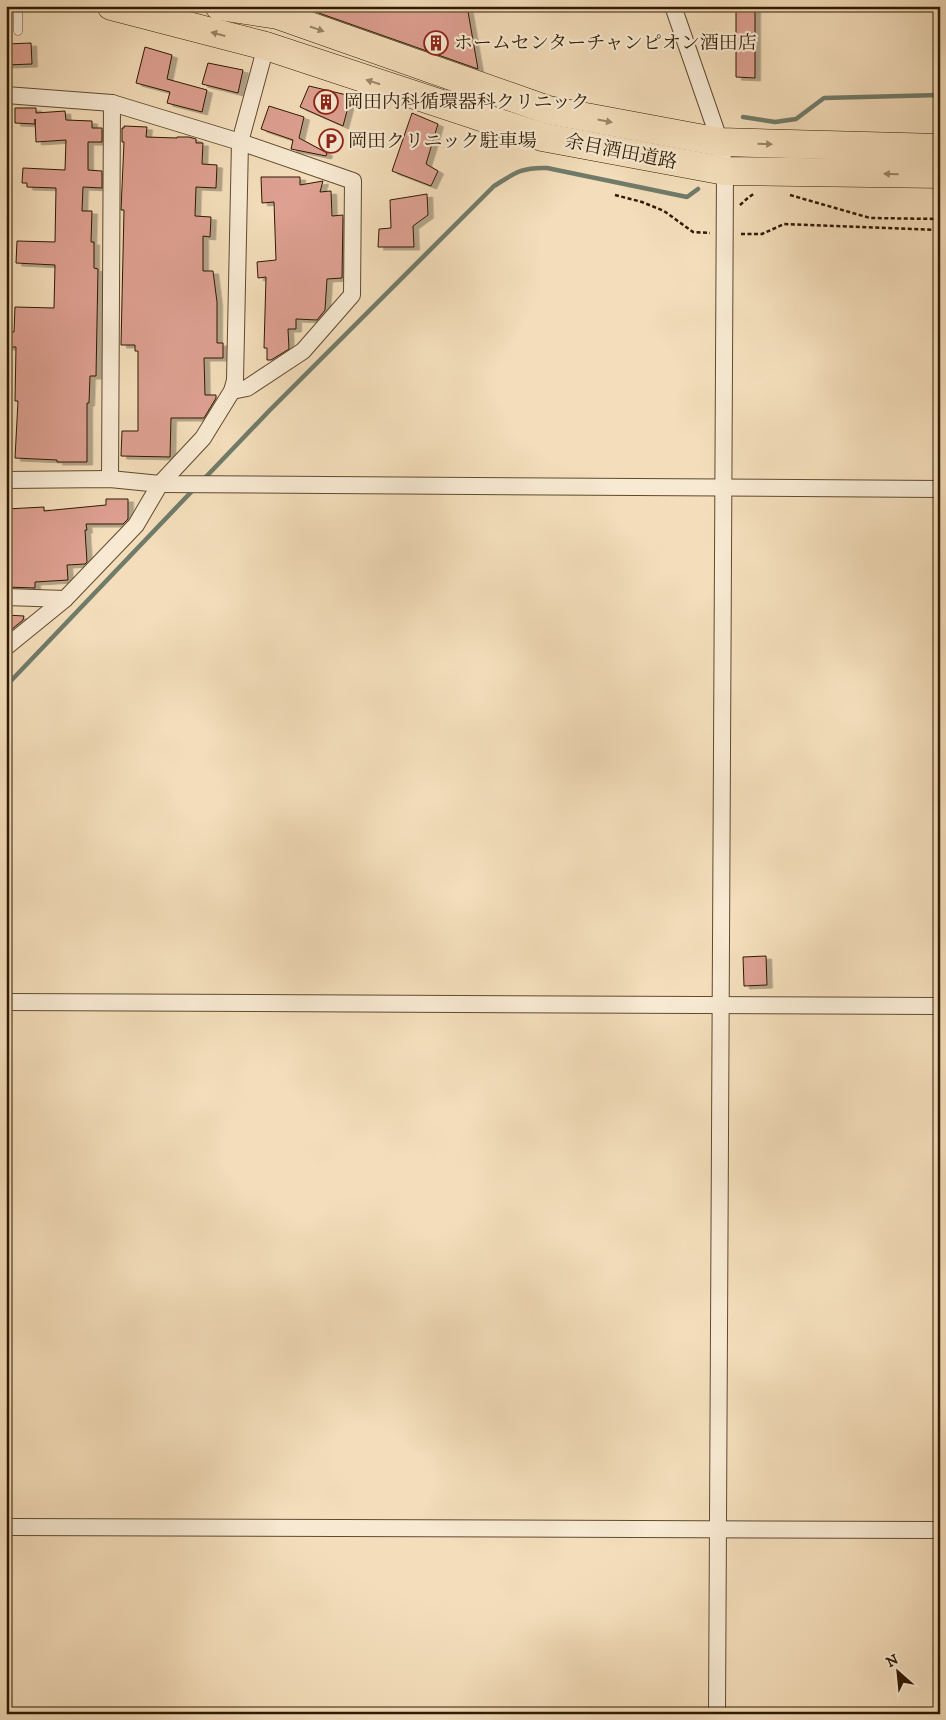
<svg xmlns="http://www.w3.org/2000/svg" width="946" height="1720" font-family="'IM FELL DW Pica','Noto Serif JP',serif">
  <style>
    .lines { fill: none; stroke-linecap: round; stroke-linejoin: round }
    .stream { stroke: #707b6a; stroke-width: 4.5 }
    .building { fill: #dda091; stroke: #2f1a00; filter: url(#shadow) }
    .service-casing { stroke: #604b2e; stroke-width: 9 }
    .minor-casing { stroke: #604b2e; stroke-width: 18 }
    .trunk-casing { stroke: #2f1a00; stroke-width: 29 }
    .path { stroke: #2f1a00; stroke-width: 2.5; stroke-dasharray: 4 2.5; stroke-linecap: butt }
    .service { stroke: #f7e9d2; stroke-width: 8 }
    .minor { stroke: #f7e9d2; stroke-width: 16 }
    .trunk { stroke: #f3ddba; stroke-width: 28 }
    .oneway { fill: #9b8566 }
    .labels { text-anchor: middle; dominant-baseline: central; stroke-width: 4.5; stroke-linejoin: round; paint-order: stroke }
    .poi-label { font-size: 19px; fill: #2f1a00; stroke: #f7e9d2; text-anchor: start }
    .street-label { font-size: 19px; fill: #2f1a00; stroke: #f7e9d2 }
  </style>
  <defs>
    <filter id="shadow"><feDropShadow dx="5.5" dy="3" stdDeviation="0" flood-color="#0004"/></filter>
  </defs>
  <rect width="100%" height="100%" fill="#f3ddba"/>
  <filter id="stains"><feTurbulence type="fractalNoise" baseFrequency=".004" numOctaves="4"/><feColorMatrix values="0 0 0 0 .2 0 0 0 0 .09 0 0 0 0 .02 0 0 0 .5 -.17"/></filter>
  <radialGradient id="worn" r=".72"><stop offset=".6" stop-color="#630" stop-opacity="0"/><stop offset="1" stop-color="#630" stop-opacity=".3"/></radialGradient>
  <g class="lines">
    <g class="stream">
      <polyline points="743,117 775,122 796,119 824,98 940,95"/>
      <path d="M203 480 269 411 494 186C515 173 522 167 547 168L687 197 698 189"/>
      <polyline points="6,686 194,489"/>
    </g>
  </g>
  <g class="building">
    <polygon points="314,6 467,6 478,69 316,12"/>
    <polygon points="736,6 755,6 755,78 736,77"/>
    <polygon points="31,43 32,64 6,65 6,44"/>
    <polygon points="145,47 172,55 167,79 207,90 202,112 167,103 170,92 136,83"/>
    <polygon points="208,63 243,70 238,93 202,84"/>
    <polygon points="309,86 351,96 343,126 300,107"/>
    <polygon points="269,106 304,117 299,138 327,153 326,156 291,149 293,140 261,129"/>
    <polygon points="15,108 36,108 36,113 65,111 66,120 92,121 92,128 102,128 102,142 88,142 88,170 102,171 102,188 83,187 82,211 92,211 91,242 94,242 94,268 98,269 96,376 90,376 89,403 87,403 87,462 57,462 57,460 15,458 18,401 15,401 16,347 6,347 6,332 14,332 15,307 54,308 55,265 16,263 17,241 55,242 56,188 27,187 27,183 22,183 23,168 65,170 66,140 36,142 35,119 35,124 15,123"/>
    <polygon points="412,113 438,124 426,164 438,171 431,186 392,171"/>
    <polygon points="124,126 147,127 146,137 177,138 177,137 189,137 196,139 196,143 203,143 202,164 217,165 216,188 196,187 195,216 211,217 210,237 203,236 203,271 213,271 217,302 217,343 223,343 223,358 204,358 205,395 216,395 216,398 204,418 171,418 170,457 121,456 122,431 138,431 138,351 135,351 135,345 121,345 124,210 121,210 124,142 122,142 122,128 124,128"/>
    <polygon points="261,177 300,177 300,185 323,181 320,192 331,191 332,216 343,215 342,278 327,279 325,310 317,320 296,319 296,329 288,329 289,349 271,360 267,360 267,348 264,348 266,277 258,278 257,262 276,260 274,202 262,203"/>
    <polygon points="427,194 428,215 413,226 414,247 378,247 379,229 391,228 390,200"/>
    <polygon points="106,499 128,499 128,519 123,524 86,524 87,530 85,530 87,562 85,564 67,565 68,580 35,582 35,588 6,587 6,509 44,507 44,511 106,505"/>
    <polygon points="6,615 24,616 23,620 6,634"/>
    <polygon points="766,956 767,985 744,986 743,957"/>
  </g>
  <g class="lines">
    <g class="service-casing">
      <polyline id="service" points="18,31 18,6"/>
    </g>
    <g class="minor-casing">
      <g id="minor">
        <polyline points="673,6 720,142 725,171 717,1714"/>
        <polyline points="6,95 112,103 240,142 353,181 352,295 303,351 247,388 232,391"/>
        <polyline points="110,479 112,103"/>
        <polyline points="6,480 110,479 160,484 940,489"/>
        <polyline points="6,597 65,599"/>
        <polyline points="6,647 65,599 136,525 160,484 203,438 232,391 235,380 240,142 266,46"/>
        <polyline points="6,1002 940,1006"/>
        <polyline points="6,1527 940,1530"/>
      </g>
    </g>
    <g class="trunk-casing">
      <g id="trunk">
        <polyline points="111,6 266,46 542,137 725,171 940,174"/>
        <polyline points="219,6 278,15 548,110 720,142 940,148"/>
      </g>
    </g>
    <g class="path">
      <polyline points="615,195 642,202 664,211 693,232 710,233"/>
      <polyline points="790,195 870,218 940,219"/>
      <polyline points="740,205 749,197 755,193"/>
      <polyline points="741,234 762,234 784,224 940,230"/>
    </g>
    <use href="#service" class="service"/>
    <use href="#minor" class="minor"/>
    <use href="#trunk" class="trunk"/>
  </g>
  <defs><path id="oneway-solid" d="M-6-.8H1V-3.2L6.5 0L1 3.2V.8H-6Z" transform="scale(1.25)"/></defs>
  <g class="oneway">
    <use href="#oneway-solid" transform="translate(317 29) rotate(19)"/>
    <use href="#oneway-solid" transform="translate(218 34) rotate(-165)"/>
    <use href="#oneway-solid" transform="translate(373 82) rotate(-162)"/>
    <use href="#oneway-solid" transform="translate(605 121) rotate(11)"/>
    <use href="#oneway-solid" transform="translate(765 144) rotate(2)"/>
    <use href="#oneway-solid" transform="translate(891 174) rotate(-179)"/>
  </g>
  <defs>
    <g id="building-ring" transform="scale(1.25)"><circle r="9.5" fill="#f7e9d2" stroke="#8f2418" stroke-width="1.5"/><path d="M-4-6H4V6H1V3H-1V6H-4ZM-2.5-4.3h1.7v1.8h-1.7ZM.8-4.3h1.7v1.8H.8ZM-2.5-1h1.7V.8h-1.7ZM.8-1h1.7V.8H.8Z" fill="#8f2418"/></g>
    <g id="parking-ring" transform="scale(1.25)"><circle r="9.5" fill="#f7e9d2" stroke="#8f2418" stroke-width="1.5"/><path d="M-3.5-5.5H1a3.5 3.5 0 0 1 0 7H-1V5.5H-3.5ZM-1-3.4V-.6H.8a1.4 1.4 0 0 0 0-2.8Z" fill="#8f2418"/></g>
  </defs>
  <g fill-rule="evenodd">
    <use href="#building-ring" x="436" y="43"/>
    <use href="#building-ring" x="326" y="102"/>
    <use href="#parking-ring" x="331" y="141"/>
  </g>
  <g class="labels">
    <g class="poi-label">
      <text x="454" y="43">ホームセンターチャンピオン酒田店</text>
      <text x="344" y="102">岡田内科循環器科クリニック</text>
      <text x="348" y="141">岡田クリニック駐車場</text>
    </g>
    <g class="street-label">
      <text transform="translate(621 152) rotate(11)">余目酒田道路</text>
    </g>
  </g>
  <rect width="946" height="1720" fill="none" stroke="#f3ddba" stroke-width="25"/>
  <rect x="8" y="8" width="931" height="1705" fill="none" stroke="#2f1a00" stroke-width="2.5"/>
  <rect x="12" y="12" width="921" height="1695" fill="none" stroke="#2f1a00"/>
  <g transform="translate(898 1672) rotate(333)" stroke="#f7e9d2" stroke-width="4" paint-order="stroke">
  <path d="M0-4L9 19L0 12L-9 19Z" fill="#2f1a00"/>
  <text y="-8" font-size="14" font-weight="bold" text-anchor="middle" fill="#2f1a00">N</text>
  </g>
  <rect width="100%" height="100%" filter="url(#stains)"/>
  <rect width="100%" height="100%" fill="url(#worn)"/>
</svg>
